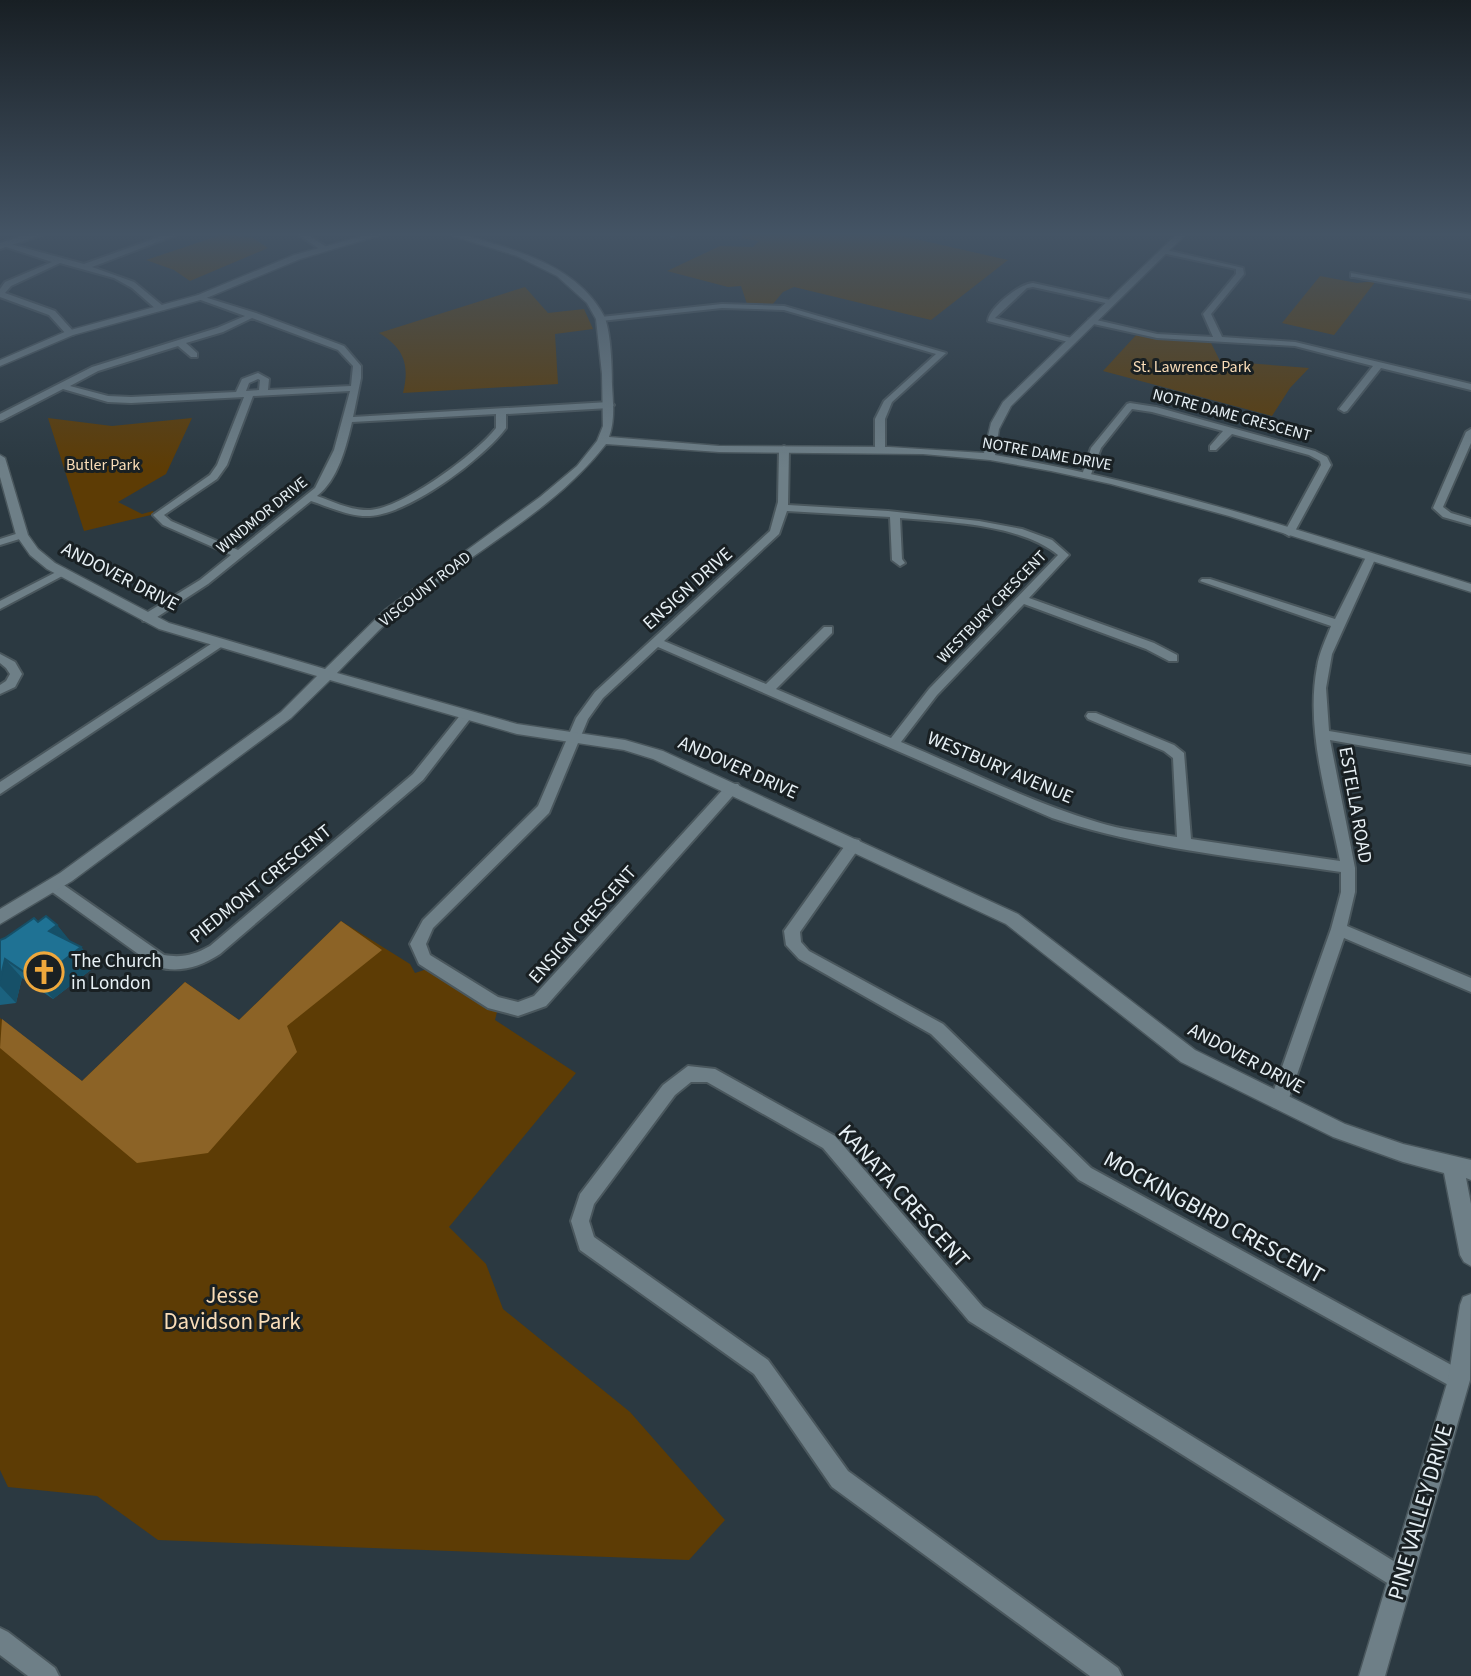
<svg xmlns="http://www.w3.org/2000/svg" width="1471" height="1676" font-family="'Source Sans 3',sans-serif">
  <style>
    .green { fill: #5d3c05 }
    .forest { fill: #8c6326 }
    .lines { fill: none; stroke-linecap: round; stroke-linejoin: round }
    .minor-casing { stroke: #4a575d; stroke-width: 4 }
    .tertiary-casing { stroke: #4a575d; stroke-width: 3 }
    .secondary-casing { stroke: #4a575d; stroke-width: 4 }
    .minor { fill: #6e7f87; fill-rule: evenodd }
    .tertiary { fill: #6e7f87; fill-rule: evenodd }
    .secondary { fill: #6e7f87; fill-rule: evenodd }
    .wall { fill: #1b627f }
    .shaded-wall { fill: #165068 }
    .building { fill: #1f7294; stroke: #165068; stroke-width: 2 }
    .labels { text-anchor: middle; dominant-baseline: central; stroke-width: 6; stroke-linejoin: round; paint-order: stroke }
    .far-park-label { font-size: 16px; fill: #faddb8; stroke: #192023 }
    .far-street-label { font-size: 16px; fill: #e7f0f5; stroke: #192023 }
    .street-label { font-size: 19px; fill: #e7f0f5; stroke: #192023 }
    .poi-label { font-size: 19px; fill: #e7f0f5; stroke: #192023; text-anchor: start }
    .near-street-label { font-size: 23px; fill: #e7f0f5; stroke: #192023 }
    .near-park-label { font-size: 23px; fill: #faddb8; stroke: #192023 }
  </style>
  <rect width="100%" height="100%" fill="#2b3941"/>
  <g class="green">
    <polygon points="745,233 889,233 1008,260 931,320 794,287 783,292 772,305 747,304 741,286 728,287 667,271 720,246 753,247 759,241 741,238"/>
    <polygon points="224,234 253,238 268,248 190,281 174,270 146,260"/>
    <polygon points="1320,276 1357,283 1376,281 1334,335 1282,323"/>
    <path d="M525 287 548 313 584 309 593 329 555 334 558 384 403 393C410 365 404 348 379 333Z"/>
    <polygon points="1137,334 1165,339 1210,341 1220,361 1309,368 1290,388 1272,416 1103,371"/>
    <polygon points="48,418 112,426 192,418 166,474 118,502 142,514 153,511 155,514 84,531"/>
    <polygon points="341,921 410,964 415,973 427,969 497,1012 495,1020 576,1073 449,1227 486,1264 503,1309 630,1412 725,1520 689,1560 158,1540 97,1496 8,1487 0,1470 0,1018 82,1081 185,982 239,1020"/>
  </g>
  <polygon class="forest" points="341,921 382,950 287,1026 297,1052 208,1153 137,1163 0,1048 2,1019 82,1081 185,982 239,1020"/>
  <g class="lines">
    <g class="minor-casing">
      <g id="minor">
        <polygon points="170,233 181,233 92,267 134,282 163,306 163,310 157,310 132,288 114,278 60,263 11,286 5,293 55,311 73,331 73,335 67,335 49,315 0,297 0,289 5,282 52,262 3,246 3,242 84,264"/>
        <polygon points="296,233 305,233 328,248 321,250"/>
        <polygon points="1162,249 1243,268 1244,274 1211,314 1222,337 1295,342 1471,384 1471,390 1381,368 1347,411 1344,412 1339,409 1373,366 1295,346 1157,338 1089,323 1089,319 1092,319 1157,334 1213,337 1203,314 1236,274 1236,269 1162,253"/>
        <polygon points="1351,273 1471,295 1471,299 1354,277 1351,277"/>
        <path d="M1033 283 1110 300 1114 302 1110 304 1033 287 1027 288 995 318 1075 339 1076 341 1072 343 988 321C989 308 1019 284 1033 283Z"/>
        <path d="M198 295 256 313 344 346 361 366V378L353 417 609 402 614 405 609 408 506 414V428C483 459 409 514 370 516 350 517 329 507 311 501L208 584 151 621H143V615L200 580 231 555 163 525 153 515 210 475 217 465 244 397 131 403 108 402 63 389 3 420 0 421V414L92 367 217 328 245 316 198 299ZM252 318 338 350 353 366 351 386 268 390 269 379 258 373 242 379 236 392 131 397 108 396 70 386 98 371 178 346 191 357H197V353L186 343 223 332ZM258 379 260 380 259 390 246 391 249 383ZM350 391 334 450 315 488 238 550 171 521 164 515 217 479 227 465 253 396ZM496 414V428C476 454 403 508 370 510 352 511 334 502 317 496 338 480 346 447 352 422Z"/>
        <polygon points="722,304 784,306 946,353 892,402 885,419 885,450 880,453 875,450 875,419 884,401 936,354 784,310 722,308 601,321 597,319 601,317"/>
        <polygon points="1130,403 1156,407 1315,451 1327,457 1331,465 1294,533 1289,536 1284,533 1321,465 1320,461 1309,455 1232,434 1216,450 1210,450 1210,446 1223,431 1152,412 1132,409 1101,448 1090,477 1084,477 1082,475 1091,448 1127,404"/>
        <polygon points="1471,429 1471,443 1443,507 1451,513 1471,519 1471,525 1443,517 1433,508 1466,432"/>
        <path d="M784 446 789 449 788 505 888 511 979 521 1022 529 1052 540 1069 555 1029 598 1154 643 1177 655V661H1169L1146 649 1024 604 937 695 901 742C966 769 1030 802 1097 822 1122 830 1150 833 1177 837L1173 758 1164 751 1088 719 1086 716 1088 713H1096L1174 745 1184 753 1191 839 1340 861C1328 799 1305 731 1317 667 1319 653 1326 639 1331 626L1200 581 1202 579H1210L1335 619 1367 555H1375L1376 557 1332 654 1326 688 1329 731 1471 755V765L1330 740 1355 868V892L1347 926 1471 978V992L1344 938 1288 1101 1285 1107 1279 1109 1273 1107 1270 1101 1331 929 1341 892V872C1244 858 1145 849 1052 818L658 647 603 698 588 719 549 813 433 928 426 944 430 955 498 997 518 1002 534 996 728 784H738L740 787 738 790 546 1006 518 1016 488 1008 419 964 410 944 423 920 538 806 576 718 595 692 770 531 778 502 779 449ZM787 511 890 517 892 560 900 566 905 563 902 559 900 518C948 522 1020 524 1058 555L929 689 891 738 776 689 832 633V627H824L766 684 664 641 779 534Z"/>
        <polygon points="22,532 27,535 26,537 0,545 0,539"/>
        <polygon points="62,569 67,572 66,574 0,609 0,601"/>
        <polygon points="217,640 221,641 221,647 0,794 0,782"/>
        <polygon points="0,654 15,662 22,674 15,687 0,694 0,685 6,681 10,674 6,668 0,663"/>
        <path d="M466 712 470 713 472 716 470 719 423 780 220 954C200 967 178 974 155 966L48 889 46 885 48 881H58L164 955C182 958 194 955 210 946L413 774 462 713Z"/>
        <polygon points="854,839 859,840 861,844 859,848 800,932 801,942 809,951 943,1024 1091,1168 1466,1373 1469,1380 1466,1387 1459,1390 1452,1387 1079,1180 931,1034 799,959 786,945 784,931 849,840"/>
        <polygon points="688,1066 715,1069 835,1136 983,1307 1408,1570 1411,1578 1408,1586 1400,1589 1392,1586 969,1321 823,1148 707,1082 691,1082 675,1095 594,1204 589,1221 594,1237 768,1360 848,1471 1118,1668 1122,1676 1090,1676 832,1487 754,1374 580,1250 571,1221 580,1194 663,1085"/>
        <polygon points="0,1628 8,1632 55,1668 59,1676 28,1676 0,1655"/>
      </g>
    </g>
    <g class="tertiary-casing">
      <g id="tertiary">
        <polygon points="374,233 387,233 300,259 204,299 73,335 0,366 0,360 67,331 198,295 294,255"/>
        <path d="M444 233C460 233 475 238 491 243 533 255 582 274 604 316 611 331 612 368 612 385 613 403 615 421 609 437L719 446 889 447 984 453 991 423 1003 402 1178 233H1187L1011 406 999 429 995 455C1158 482 1313 535 1471 584V592L1229 516 1111 484 1051 471 990 460 923 454 719 452 606 444C550 516 463 556 394 616 374 634 356 654 337 673L517 724 625 740 663 751 1018 914 1195 1050 1345 1124 1403 1144 1471 1160V1180L1466 1178 1471 1204V1266L1464 1262 1460 1255 1444 1173 1403 1162 1333 1137 1181 1062 1006 924 653 759 624 750 517 734 330 680 291 718 72 881 0 924V909L60 873 281 712 317 676 159 629 47 569 30 555 16 535 0 477V455L5 458 28 535 38 549 55 563 169 623 325 669 385 610 540 497 577 466 597 441 603 426 602 374 596 319 587 303 557 276 517 256Z"/>
        <polygon points="1471,1294 1470,1380 1385,1676 1359,1676 1448,1380 1460,1305 1463,1297"/>
      </g>
    </g>
    <g class="secondary-casing">
      <polygon id="secondary" points="32,233 47,233 0,249 0,243"/>
    </g>
    <use href="#minor" class="minor"/>
    <use href="#tertiary" class="tertiary"/>
    <use href="#secondary" class="secondary"/>
  </g>
  <g class="wall">
    <polygon points="657,233 682,233 674,238"/>
    <polygon points="38,922 57,925 70,942 81,947 96,966 53,999 22,978 16,1003 0,1005 0,940 5,938"/>
  </g>
  <g class="shaded-wall">
    <polygon points="674,233 682,233 674,238"/>
    <polygon points="57,925 72,943 49,931"/>
    <polygon points="81,947 96,966 53,999 37,981"/>
    <polygon points="5,959 22,978 16,1003 0,986 0,980"/>
  </g>
  <polygon class="building" points="46,916 57,925 49,931 81,947 37,981 5,959 0,980 0,940 5,938 34,918 38,922"/>
  <linearGradient id="sky" x2="0" y2="1"><stop stop-color="#181f24"/><stop offset="0.5" stop-color="#445465"/><stop offset="1" stop-color="#445465" stop-opacity="0"/></linearGradient>
  <rect width="1471" height="468" fill="url(#sky)"/>
  <defs>
    <g id="church-ring" transform="scale(2.0125)"><circle r="9.5" fill="#192023" stroke="#eea83c" stroke-width="1.5"/><path d="M-1.2-6h2.4v3.5h3.3v2.4h-3.3V6h-2.4V-.1h-3.3v-2.4h3.3Z" fill="#eea83c"/></g>
  </defs>
  <g fill-rule="evenodd">
    <use href="#church-ring" x="44" y="972"/>
  </g>
  <g class="labels">
    <g class="far-park-label">
      <text x="1192" y="367">St. Lawrence Park</text>
      <text x="103" y="465">Butler Park</text>
    </g>
    <g class="far-street-label">
      <text transform="translate(1232 415) rotate(15)">NOTRE DAME CRESCENT</text>
      <text transform="translate(1047 454) rotate(10)">NOTRE DAME DRIVE</text>
      <text transform="translate(262 515) rotate(-39)">WINDMOR DRIVE</text>
      <text transform="translate(425 589) rotate(-38)">VISCOUNT ROAD</text>
      <text transform="translate(992 607) rotate(-46)">WESTBURY CRESCENT</text>
    </g>
    <g class="street-label">
      <text transform="translate(120 577) rotate(27)">ANDOVER DRIVE</text>
      <text transform="translate(688 589) rotate(-42)">ENSIGN DRIVE</text>
      <text transform="translate(738 768) rotate(24)">ANDOVER DRIVE</text>
      <text transform="translate(1000 768) rotate(23)">WESTBURY AVENUE</text>
      <text transform="translate(1355 805) rotate(80)">ESTELLA ROAD</text>
      <text transform="translate(261 884) rotate(-39)">PIEDMONT CRESCENT</text>
      <text transform="translate(583 925) rotate(-48)">ENSIGN CRESCENT</text>
      <text transform="translate(1246 1059) rotate(28)">ANDOVER DRIVE</text>
    </g>
    <g class="poi-label">
      <text x="71" y="961">The Church<tspan x="71" dy="22">in London</tspan></text>
    </g>
    <g class="near-street-label">
      <text transform="translate(904 1196) rotate(48)">KANATA CRESCENT</text>
      <text transform="translate(1214 1217) rotate(29)">MOCKINGBIRD CRESCENT</text>
      <text transform="translate(1420 1512) rotate(-74)">PINE VALLEY DRIVE</text>
    </g>
    <g class="near-park-label">
      <text x="232" y="1295">Jesse<tspan x="232" dy="26">Davidson Park</tspan></text>
    </g>
  </g>
</svg>
